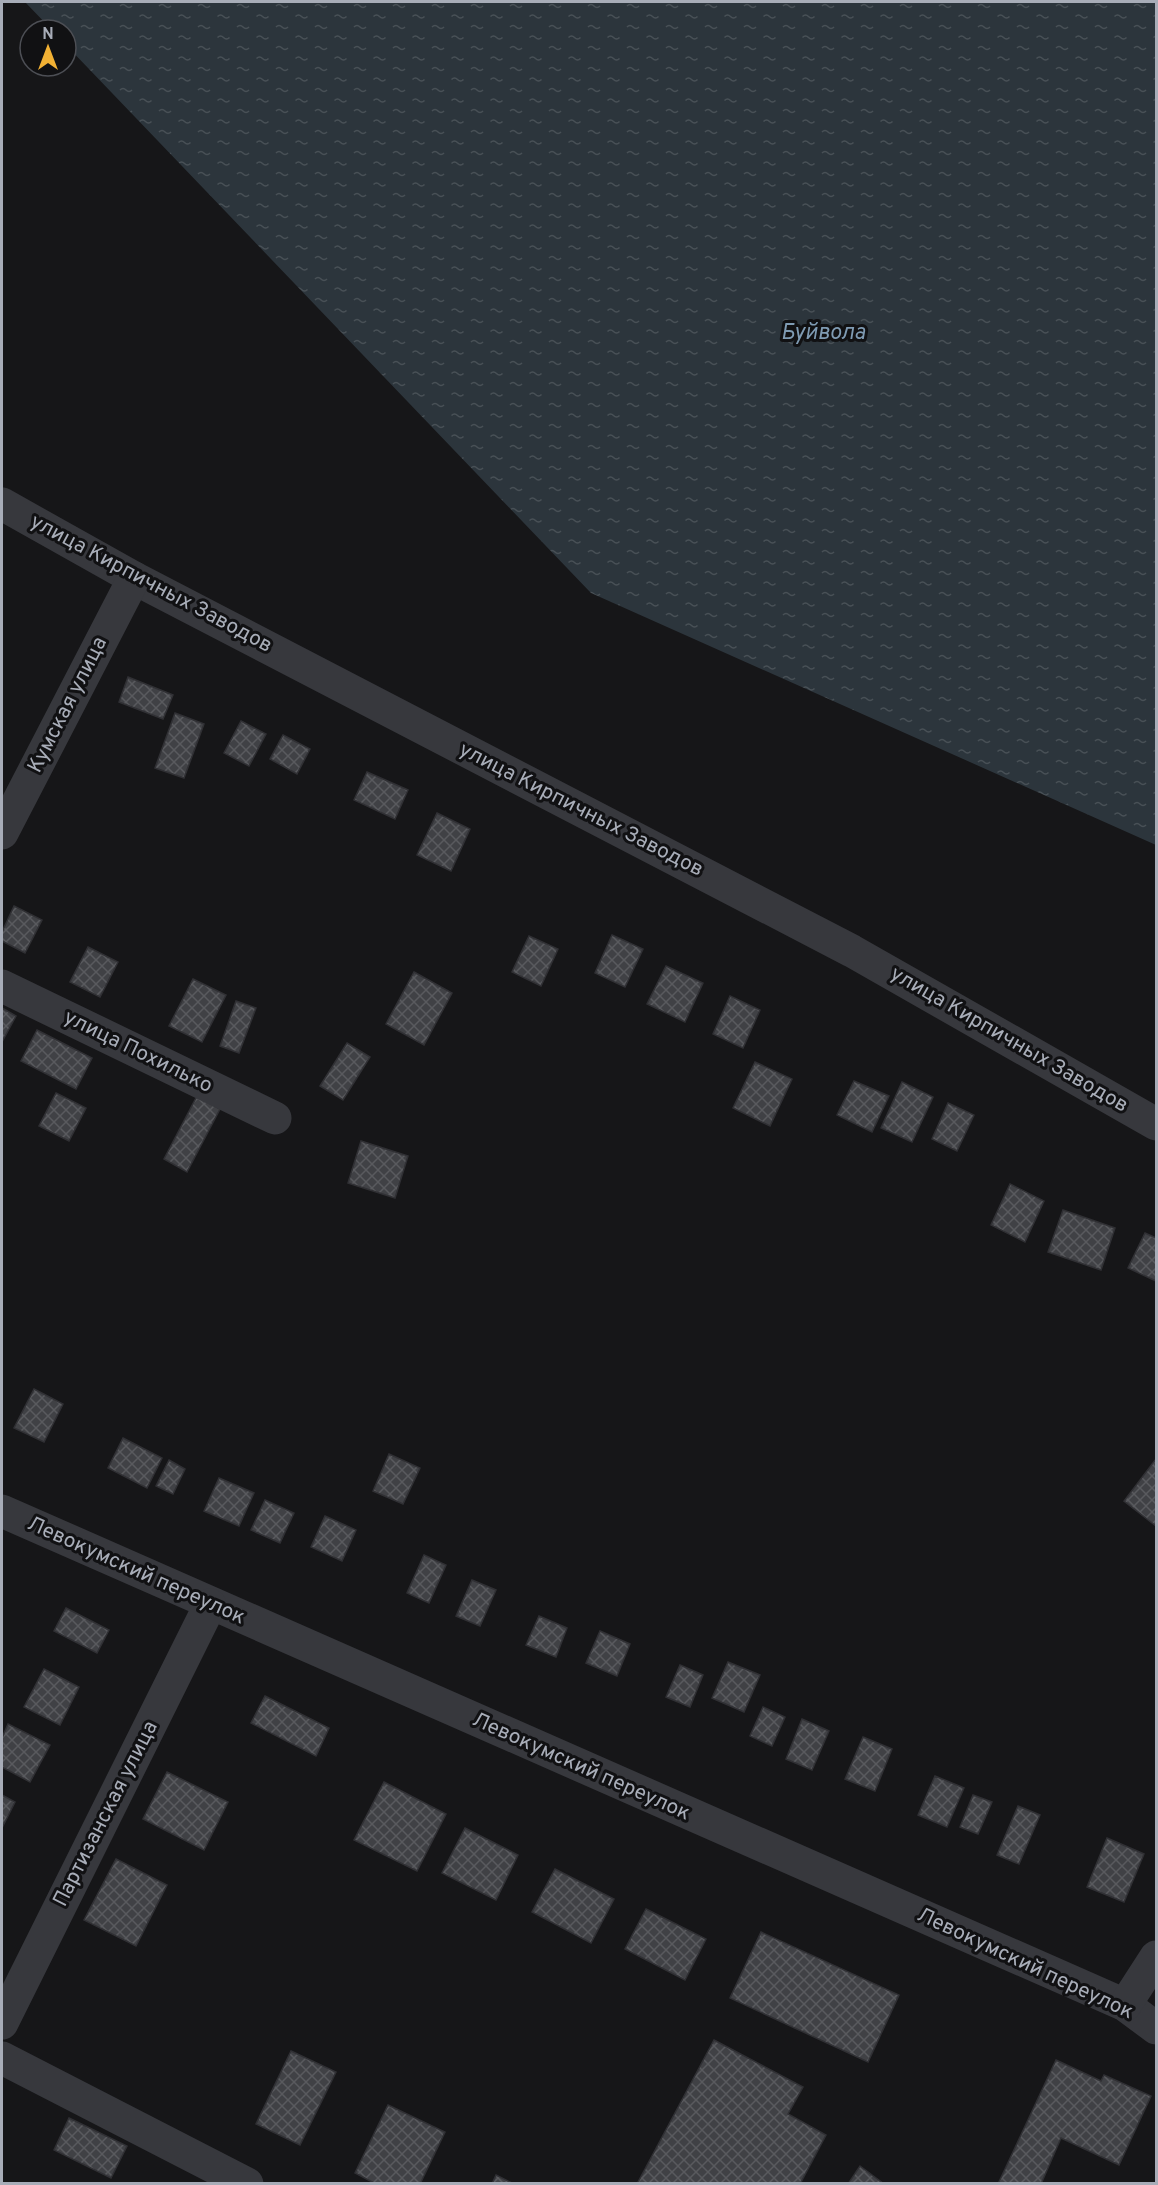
<svg xmlns="http://www.w3.org/2000/svg" width="1158" height="2185" font-family="Overpass,sans-serif">
  <style>
    .water { fill: url(#water-ripples) }
    .building { fill: url(#building-cross-hatch); stroke: #303034; stroke-width: 1.5 }
    .lines { fill: none; stroke-linecap: round; stroke-linejoin: round }
    .street { stroke: #37383d; stroke-width: 33 }
    .labels { text-anchor: middle; dominant-baseline: central; stroke-width: 6; stroke-linejoin: round; paint-order: stroke }
    .street-label { font-size: 21px; fill: #a8adb8; stroke: #111113 }
    .water-label { font-size: 22px; font-style: italic; fill: #7f9bb3; stroke: #111113 }
  </style>
  <defs>
    <pattern id="water-ripples" width="26" height="14" patternUnits="userSpaceOnUse" patternTransform="scale(1.5)"><rect width="26" height="14" fill="#2c353c"/><path d="M2 4q2-2 4 0t4 0M15 11q2-2 4 0t4 0" fill="none" stroke="#485056"/></pattern>
    <pattern id="building-cross-hatch" width="8" height="8" patternUnits="userSpaceOnUse" patternTransform="scale(1.5)"><rect width="8" height="8" fill="#404145"/><path d="M0 0l8 8M0 8l8-8" fill="none" stroke="#595a5e"/></pattern>
  </defs>
  <rect width="100%" height="100%" fill="#161618"/>
  <polygon class="water" points="25,2 1156,2 1156,845 591,593 66,45 66,30 52,30"/>
  <g class="building">
    <polygon points="128,677 173,695 163,719 119,702"/>
    <polygon points="175,713 204,724 184,778 155,768"/>
    <polygon points="241,721 266,734 249,766 224,753"/>
    <polygon points="283,735 310,749 297,774 270,759"/>
    <polygon points="367,772 408,790 395,819 354,800"/>
    <polygon points="437,813 470,829 451,871 417,855"/>
    <polygon points="14,906 42,920 25,953 2,941 2,932"/>
    <polygon points="612,935 643,949 625,987 595,973"/>
    <polygon points="529,936 558,949 541,986 512,972"/>
    <polygon points="88,947 118,962 100,997 70,982"/>
    <polygon points="666,966 703,983 685,1022 647,1004"/>
    <polygon points="414,972 452,993 424,1045 386,1024"/>
    <polygon points="193,979 226,995 202,1042 169,1026"/>
    <polygon points="730,996 760,1010 743,1048 713,1034"/>
    <polygon points="236,1001 256,1008 239,1053 220,1046"/>
    <polygon points="2,1008 16,1016 2,1042"/>
    <polygon points="37,1030 92,1058 76,1089 21,1061"/>
    <polygon points="347,1043 370,1057 343,1100 320,1086"/>
    <polygon points="755,1062 792,1079 770,1126 733,1108"/>
    <polygon points="854,1081 889,1096 872,1132 837,1115"/>
    <polygon points="902,1082 933,1097 912,1142 881,1128"/>
    <polygon points="56,1093 86,1108 69,1141 39,1126"/>
    <polygon points="197,1096 220,1109 187,1172 164,1159"/>
    <polygon points="948,1103 974,1115 957,1151 932,1139"/>
    <polygon points="361,1141 408,1156 395,1198 348,1183"/>
    <polygon points="1010,1184 1044,1201 1025,1242 991,1225"/>
    <polygon points="1063,1210 1115,1228 1101,1270 1048,1252"/>
    <polygon points="1145,1233 1156,1238 1156,1281 1128,1268"/>
    <polygon points="34,1389 63,1404 44,1442 14,1428"/>
    <polygon points="123,1438 162,1458 147,1488 108,1468"/>
    <polygon points="389,1454 420,1468 403,1504 373,1491"/>
    <polygon points="1156,1459 1156,1526 1124,1501"/>
    <polygon points="169,1460 185,1469 173,1494 156,1486"/>
    <polygon points="219,1478 254,1493 239,1526 204,1511"/>
    <polygon points="265,1500 294,1513 280,1543 251,1530"/>
    <polygon points="325,1516 356,1530 342,1561 311,1547"/>
    <polygon points="424,1555 446,1565 429,1603 407,1593"/>
    <polygon points="472,1580 496,1590 480,1626 456,1616"/>
    <polygon points="66,1608 109,1630 97,1653 54,1631"/>
    <polygon points="539,1616 567,1628 556,1657 526,1645"/>
    <polygon points="600,1631 630,1644 617,1676 586,1663"/>
    <polygon points="728,1662 760,1675 744,1712 712,1698"/>
    <polygon points="680,1665 703,1675 690,1707 666,1697"/>
    <polygon points="44,1669 79,1687 60,1725 24,1707"/>
    <polygon points="265,1696 329,1728 316,1756 251,1723"/>
    <polygon points="763,1707 785,1717 772,1746 750,1736"/>
    <polygon points="802,1719 829,1731 812,1770 786,1759"/>
    <polygon points="8,1724 50,1745 30,1782 2,1767 2,1738"/>
    <polygon points="863,1737 892,1749 875,1791 845,1779"/>
    <polygon points="167,1772 228,1802 204,1850 143,1819"/>
    <polygon points="935,1776 964,1788 947,1827 918,1815"/>
    <polygon points="384,1782 446,1814 417,1871 354,1840"/>
    <polygon points="2,1795 15,1802 2,1828"/>
    <polygon points="973,1795 992,1802 978,1834 960,1827"/>
    <polygon points="1018,1806 1040,1815 1019,1864 997,1855"/>
    <polygon points="465,1828 518,1855 496,1900 442,1873"/>
    <polygon points="1107,1838 1144,1854 1124,1902 1087,1887"/>
    <polygon points="116,1859 167,1885 136,1946 84,1920"/>
    <polygon points="555,1869 614,1899 591,1943 532,1912"/>
    <polygon points="646,1909 706,1939 685,1980 625,1949"/>
    <polygon points="761,1932 899,1995 868,2062 730,1998"/>
    <polygon points="714,2040 803,2087 788,2114 826,2135 800,2184 637,2184"/>
    <polygon points="291,2051 336,2072 300,2145 256,2124"/>
    <polygon points="1056,2060 1101,2081 1104,2075 1151,2096 1119,2165 1061,2138 1041,2184 998,2184"/>
    <polygon points="388,2105 445,2132 420,2184 376,2184 355,2173"/>
    <polygon points="69,2118 127,2146 111,2178 54,2150"/>
    <polygon points="860,2166 884,2184 848,2184"/>
    <polygon points="496,2175 514,2184 492,2184"/>
  </g>
  <g class="lines">
    <g class="street">
      <polyline points="2,504 134,578 852,951 1156,1124"/>
      <polyline points="2,833 134,578"/>
      <polyline points="2,986 275,1118"/>
      <polyline points="2,1511 1125,2005 1156,2028"/>
      <polyline points="1125,2005 1156,1957"/>
      <polyline points="2,2023 210,1605"/>
      <polyline points="2,2058 247,2184"/>
    </g>
  </g>
  <g class="labels">
    <g class="street-label">
      <text transform="translate(151 584) rotate(28)">улица Кирпичных Заводов</text>
      <text transform="translate(68 705) rotate(-63)">Кумская улица</text>
      <text transform="translate(581 810) rotate(27)">улица Кирпичных Заводов</text>
      <text transform="translate(1009 1040) rotate(30)">улица Кирпичных Заводов</text>
      <text transform="translate(138 1052) rotate(26)">улица Похилько</text>
      <text transform="translate(136 1571) rotate(24)">Левокумский переулок</text>
      <text transform="translate(581 1767) rotate(24)">Левокумский переулок</text>
      <text transform="translate(106 1814) rotate(-63)">Партизанская улица</text>
      <text transform="translate(1025 1964) rotate(25)">Левокумский переулок</text>
    </g>
    <g class="water-label">
      <text x="823" y="333">Буйвола</text>
    </g>
  </g>
  <rect width="1158" height="2185" fill="none" stroke="#a8adb8" stroke-width="6"/>
  <g transform="translate(48 48)"><circle r="28" fill="#111113" stroke="#4d4f55" stroke-width="1.5"/>
  <path d="M0-4.5L10 22L0 15L-10 22Z" fill="#f2b134"/>
  <text y="-9" font-size="16" font-weight="bold" text-anchor="middle" fill="#a8adb8">N</text>
  </g>
</svg>
